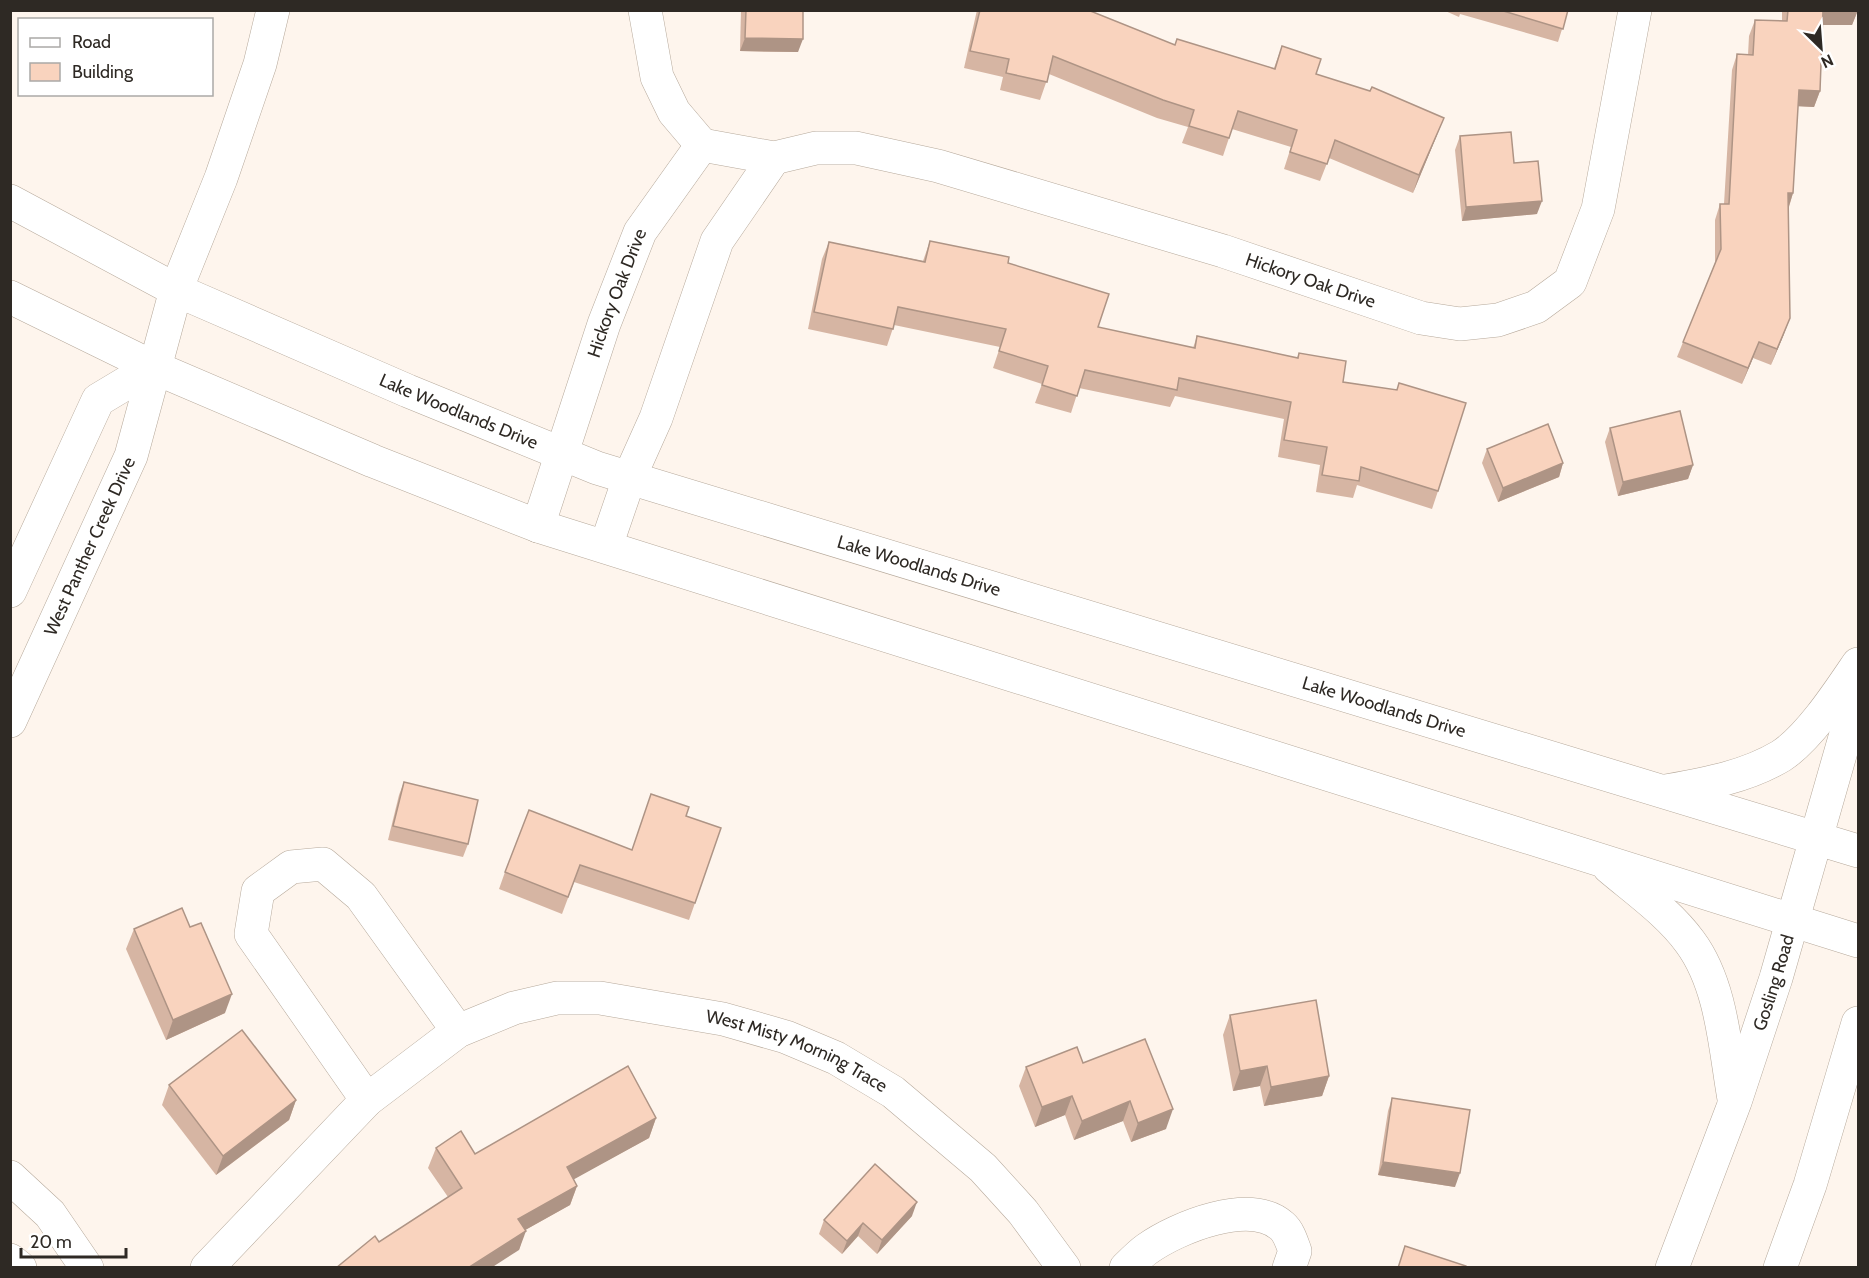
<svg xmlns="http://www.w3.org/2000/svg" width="1869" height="1278" font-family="Cabin,sans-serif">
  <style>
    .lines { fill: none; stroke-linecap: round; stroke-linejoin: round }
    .minor-casing { stroke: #b6a99b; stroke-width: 34 }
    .major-casing { stroke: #b6a99b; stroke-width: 34 }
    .minor { stroke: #fff; stroke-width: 33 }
    .major { stroke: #fff; stroke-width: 33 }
    .wall { fill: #d6b5a3 }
    .shaded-wall { fill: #ae9485 }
    .building { fill: #f9d3be; stroke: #ae9485; stroke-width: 1.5 }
    .labels { text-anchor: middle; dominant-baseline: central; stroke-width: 5; stroke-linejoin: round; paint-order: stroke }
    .street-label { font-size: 18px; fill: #2e2924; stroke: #fff }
  </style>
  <rect width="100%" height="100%" fill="#fef5ed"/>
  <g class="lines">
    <g class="minor-casing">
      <g id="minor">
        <polyline points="645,10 657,77 674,112 702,145"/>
        <path id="s1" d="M702 145 774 158 816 148H856L938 166 1223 251 1421 318 1460 324 1498 320 1536 307 1570 282 1598 209 1635 10"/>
        <path id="s2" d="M538 526 604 324 640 232 702 145"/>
        <polyline points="606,546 630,476 656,418 717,241 774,158"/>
        <polyline points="10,591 98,400 153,367"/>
        <path id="s3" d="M10 721 131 456 176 290 221 178 260 64 273 10"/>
        <polyline points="367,1100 251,934 258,891 291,867 323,864 361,896 458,1031"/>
        <polyline points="10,1177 50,1214 87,1268"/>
        <polyline points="10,1260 20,1268"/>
        <path id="s4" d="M207 1268 367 1100 458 1031 514 1008 557 998H600L723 1019 786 1037 836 1058 893 1092 983 1168 1023 1212 1064 1268"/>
        <path d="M1126 1268C1133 1261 1140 1254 1147 1249 1178 1227 1250 1198 1282 1226 1289 1232 1292 1243 1295 1251L1289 1268"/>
      </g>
    </g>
    <g class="major-casing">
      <g id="major">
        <path id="s5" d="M10 201 176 290 408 391 597 468 1858 851"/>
        <polyline points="10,297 153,367 373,461 538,526 1858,941"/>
        <path d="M1666 791C1705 784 1746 777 1781 756 1809 738 1839 692 1858 664"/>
        <path d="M1609 867C1636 890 1669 913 1690 942 1722 985 1725 1048 1734 1099"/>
        <path id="s6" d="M1672 1268 1735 1102 1776 978 1858 692"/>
        <polyline points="1780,1268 1810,1185 1858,1023"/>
      </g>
    </g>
    <use href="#minor" class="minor"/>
    <use href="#major" class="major"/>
  </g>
  <g class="wall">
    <polygon points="741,10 803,10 798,52 740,51"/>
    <polygon points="977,10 1088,10 1174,45 1274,68 1282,46 1316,74 1437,135 1413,193 1329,158 1320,181 1284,169 1291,147 1232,129 1223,156 1182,143 1188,127 1157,118 1049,74 1040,100 1000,90 1003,77 964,68"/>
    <polygon points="1443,10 1568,10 1558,42 1460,14 1459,17"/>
    <polygon points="1782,10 1858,10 1852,25 1822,25 1820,91 1814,107 1798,106 1793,193 1789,207 1784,334 1771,365 1753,358 1742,384 1677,357 1715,263 1715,220 1720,204 1724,204 1732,70 1737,54 1748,55 1749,36 1755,20 1782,21"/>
    <polygon points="1460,136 1514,163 1537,214 1462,221 1455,150"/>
    <polygon points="930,241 1008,263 1098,327 1193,348 1197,336 1297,358 1299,353 1343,382 1438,491 1432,509 1357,485 1353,498 1316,492 1320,465 1278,457 1284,419 1175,396 1170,407 1079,388 1071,413 1035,403 1042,384 993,368 1000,347 894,325 887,346 808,329 822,259 829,242 923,261"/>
    <polygon points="1610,428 1693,465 1688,479 1618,496 1605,442"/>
    <polygon points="1487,449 1563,463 1559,477 1498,502 1482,463"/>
    <polygon points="404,782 468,844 463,857 388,840 399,795"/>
    <polygon points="686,816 695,903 689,920 574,882 562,914 499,889 505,872 632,849"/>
    <polygon points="134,929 225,1013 166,1040 126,949"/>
    <polygon points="1230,1015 1329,1076 1322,1096 1264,1106 1260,1086 1233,1091 1223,1035"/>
    <polygon points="1083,1063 1166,1129 1131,1142 1123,1121 1074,1140 1065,1115 1035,1127 1019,1086 1026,1067"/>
    <polygon points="169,1085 296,1100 289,1120 216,1175 162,1105"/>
    <polygon points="1392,1098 1455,1187 1378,1175 1388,1111"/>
    <polygon points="656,1118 649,1138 573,1179 577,1186 570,1205 525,1230 519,1250 379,1242 448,1197 428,1168 436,1148 475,1154"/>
    <polygon points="912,1216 877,1254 858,1236 842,1254 819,1234 824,1220"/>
  </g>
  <g class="shaded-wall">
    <polygon points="1822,10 1858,10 1852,25 1817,25"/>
    <polygon points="745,38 803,39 798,52 740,51"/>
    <polygon points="1799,90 1820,91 1814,107 1793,106"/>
    <polygon points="1444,118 1437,135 1413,193 1419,175"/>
    <polygon points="1788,193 1793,193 1788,209"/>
    <polygon points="1542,201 1537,214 1462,221 1466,207"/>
    <polygon points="1790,318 1784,334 1771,365 1777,349"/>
    <polygon points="1759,342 1753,358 1742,384 1748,368"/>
    <polygon points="1563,463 1559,477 1498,502 1503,488"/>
    <polygon points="1693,465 1688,479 1618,496 1623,482"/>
    <polygon points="232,994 225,1013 166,1040 173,1020"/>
    <polygon points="1267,1066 1260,1086 1233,1091 1240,1071"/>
    <polygon points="1329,1076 1322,1096 1264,1106 1271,1087"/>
    <polygon points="1072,1096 1065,1115 1035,1127 1042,1107"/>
    <polygon points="296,1100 289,1120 216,1175 223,1156"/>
    <polygon points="1130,1101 1123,1121 1074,1140 1082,1121"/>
    <polygon points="1173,1109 1166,1129 1131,1142 1138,1123"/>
    <polygon points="656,1118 649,1138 560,1187 567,1167"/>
    <polygon points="1383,1162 1460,1173 1455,1187 1378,1175"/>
    <polygon points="577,1186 570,1205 511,1238 518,1219"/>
    <polygon points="917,1202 912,1216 877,1254 882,1240"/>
    <polygon points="863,1223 858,1236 842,1254 847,1241"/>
    <polygon points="526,1231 519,1250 491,1268 468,1268"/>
  </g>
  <g class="building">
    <polygon points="746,10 803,10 803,39 745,38"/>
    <polygon points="980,10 1088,10 1175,45 1177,39 1275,69 1282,46 1321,59 1316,74 1370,91 1372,87 1444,118 1419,175 1335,140 1327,164 1290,152 1297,130 1238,111 1229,138 1189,126 1194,110 1163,100 1053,56 1047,82 1006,73 1009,59 970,51"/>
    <polygon points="1500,10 1568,10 1563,29"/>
    <polygon points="1788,10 1823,10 1820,91 1799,90 1793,193 1788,193 1790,318 1777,349 1759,342 1748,368 1683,342 1721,249 1720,204 1729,204 1737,54 1753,55 1755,20 1787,21"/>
    <polygon points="1511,132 1514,163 1538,161 1542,201 1466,207 1460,136"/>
    <polygon points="930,241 1009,257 1008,263 1109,294 1098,327 1195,348 1197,336 1298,358 1299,353 1346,361 1343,382 1397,390 1399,383 1466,403 1438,491 1361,467 1359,481 1322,475 1327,447 1284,440 1291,402 1179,378 1177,390 1085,370 1077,396 1042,385 1048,366 999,351 1006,329 898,307 893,329 814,312 829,242 925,262"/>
    <polygon points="1680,411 1693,465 1623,482 1610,428"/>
    <polygon points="1548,424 1563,463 1503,488 1487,449"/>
    <polygon points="404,782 478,800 468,844 393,826"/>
    <polygon points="651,794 689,807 686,816 721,828 695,903 580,865 568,897 505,872 529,810 632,850"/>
    <polygon points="182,908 190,927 201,923 232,994 173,1020 134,929"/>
    <polygon points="1316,1000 1329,1076 1271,1087 1267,1066 1240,1071 1230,1015"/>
    <polygon points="242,1030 296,1100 223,1156 169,1085"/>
    <polygon points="1145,1039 1173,1109 1138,1123 1130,1101 1082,1121 1072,1096 1042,1107 1026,1067 1077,1047 1083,1063"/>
    <polygon points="628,1066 656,1118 567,1167 577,1186 518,1219 526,1231 468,1268 336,1268 375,1236 379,1242 462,1188 436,1148 461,1131 475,1154"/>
    <polygon points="1392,1098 1470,1110 1460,1173 1383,1162"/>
    <polygon points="875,1164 917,1202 882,1240 863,1223 847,1241 824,1220"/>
    <polygon points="1405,1246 1466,1266 1466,1268 1398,1268"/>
  </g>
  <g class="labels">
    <g class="street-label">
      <text stroke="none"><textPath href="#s1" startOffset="630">Hickory Oak Drive</textPath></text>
      <text stroke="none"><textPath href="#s2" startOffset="246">Hickory Oak Drive</textPath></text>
      <text stroke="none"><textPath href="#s5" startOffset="496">Lake Woodlands Drive</textPath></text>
      <text stroke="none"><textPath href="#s3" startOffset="192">West Panther Creek Drive</textPath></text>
      <text stroke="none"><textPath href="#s5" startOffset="982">Lake Woodlands Drive</textPath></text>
      <text stroke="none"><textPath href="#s5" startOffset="1468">Lake Woodlands Drive</textPath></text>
      <text stroke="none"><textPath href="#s6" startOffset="303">Gosling Road</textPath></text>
      <text stroke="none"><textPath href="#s4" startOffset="699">West Misty Morning Trace</textPath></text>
    </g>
  </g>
  <rect width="1869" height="1278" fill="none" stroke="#2e2924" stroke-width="24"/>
  <rect x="18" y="18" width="195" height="78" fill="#ffffff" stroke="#aba9a7" stroke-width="1.5"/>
  <rect x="30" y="38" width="30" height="9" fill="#ffffff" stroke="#aba9a7" stroke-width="1.5"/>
  <text x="72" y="48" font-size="18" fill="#2e2924">Road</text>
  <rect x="30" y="63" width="30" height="18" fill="#f9d3be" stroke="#aba9a7" stroke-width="1.5"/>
  <text x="72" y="78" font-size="18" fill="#2e2924">Building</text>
  <g transform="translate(1821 48) rotate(155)" stroke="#ffffff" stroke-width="4.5" paint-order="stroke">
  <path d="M0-4.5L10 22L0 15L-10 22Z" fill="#2e2924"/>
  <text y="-9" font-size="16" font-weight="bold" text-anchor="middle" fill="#2e2924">N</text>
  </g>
  <path d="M21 1248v9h105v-9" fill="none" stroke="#2e2924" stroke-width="3"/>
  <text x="30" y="1248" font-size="18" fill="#2e2924" stroke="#ffffff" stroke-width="4.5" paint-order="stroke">20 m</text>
</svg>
